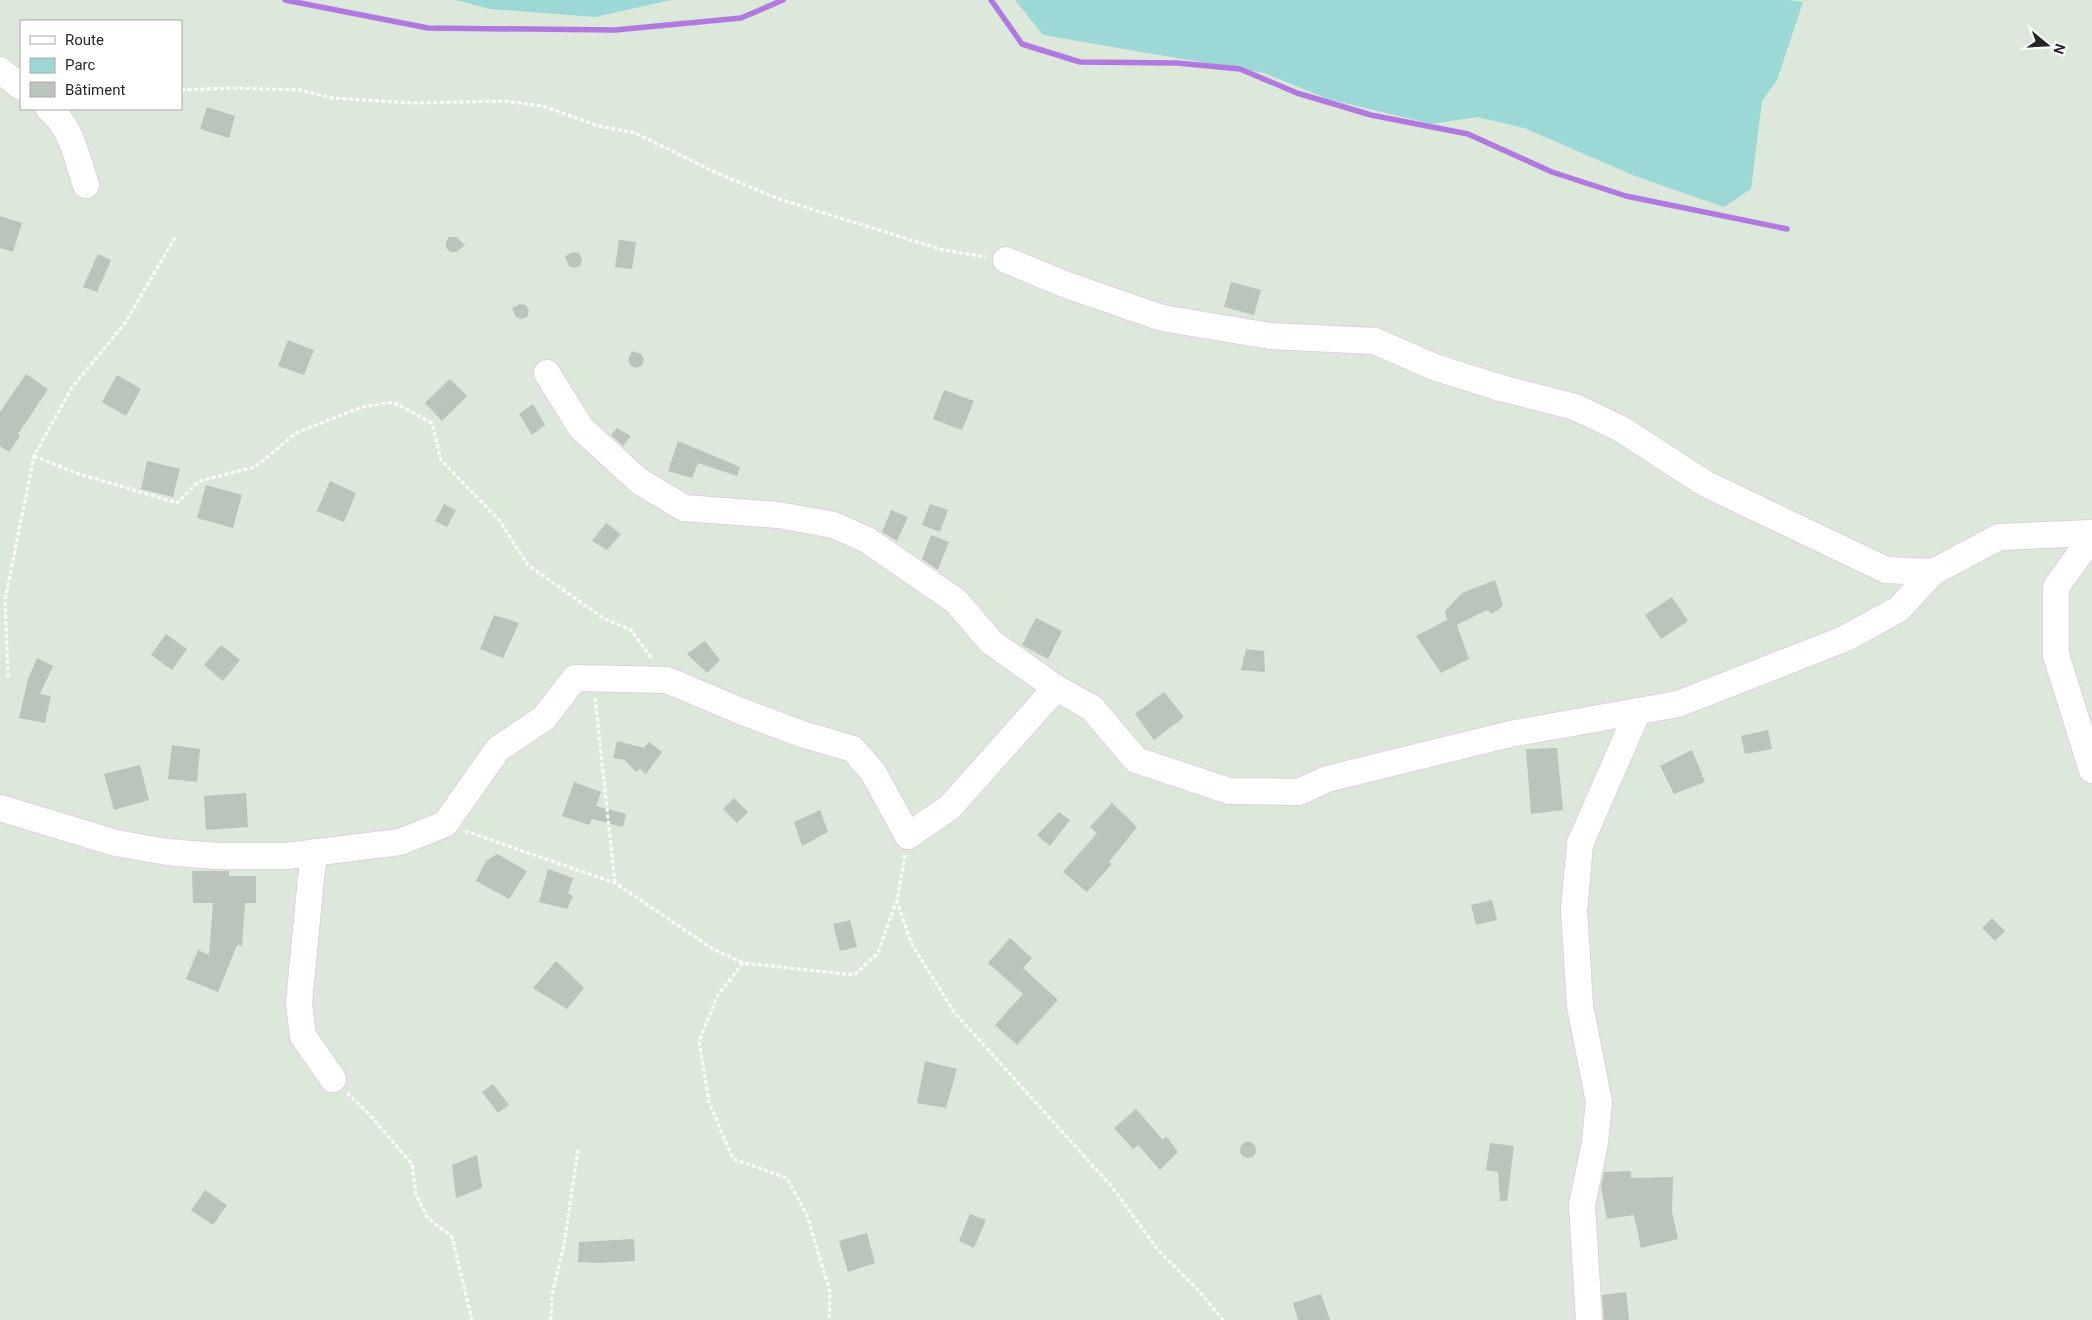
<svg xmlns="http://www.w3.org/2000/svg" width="2092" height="1320" font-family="Roboto,sans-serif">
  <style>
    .green { fill: #9cd9d6 }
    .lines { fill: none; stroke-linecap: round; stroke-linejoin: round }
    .stream { stroke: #b178e0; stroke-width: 5.5 }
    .building { fill: #bac4ba }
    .minor-casing { stroke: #dfd0dd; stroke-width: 28 }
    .path { stroke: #fff; stroke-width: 3; stroke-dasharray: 4 2.5; stroke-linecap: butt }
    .minor { stroke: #fff; stroke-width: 26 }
  </style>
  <rect width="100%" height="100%" fill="#dce8da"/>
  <g class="green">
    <polygon points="456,0 671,0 595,17 490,9"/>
    <polygon points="1015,0 1788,0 1803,2 1777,80 1762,101 1751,189 1724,207 1635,176 1524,128 1477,117 1432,124 1328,99 1264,73 1043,35"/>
  </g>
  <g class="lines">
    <g class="stream">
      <polyline points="285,0 428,28 615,30 741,18 783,0"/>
      <polyline points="991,0 1022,44 1080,62 1177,63 1240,69 1297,93 1371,115 1468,134 1552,172 1626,196 1787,229"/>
    </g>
  </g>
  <g class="building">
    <polygon points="207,107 235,116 229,138 200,129"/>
    <polygon points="0,216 22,223 13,252 0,248"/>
    <polygon points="449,237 456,237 465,245 456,252 451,252 446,248 446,242"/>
    <polygon points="619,240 636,242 632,269 615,267"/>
    <polygon points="573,252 579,253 582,259 580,266 574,268 569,266 565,256"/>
    <polygon points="98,254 111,260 97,292 83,287"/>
    <polygon points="1231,282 1261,290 1254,315 1224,307"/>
    <polygon points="520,304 526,305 529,311 527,317 521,319 516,317 512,308"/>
    <polygon points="288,340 314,350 304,375 278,366"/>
    <polygon points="632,351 641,354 644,359 642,366 635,368 630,365 628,360"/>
    <polygon points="26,374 48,389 18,434 20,436 9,452 0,446 0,412"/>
    <polygon points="117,375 141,389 126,416 102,402"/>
    <polygon points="450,379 467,396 442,421 425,403"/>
    <polygon points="944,390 974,401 962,430 933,419"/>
    <polygon points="533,404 545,425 532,435 519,414"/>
    <polygon points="617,428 631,436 623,446 611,435"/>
    <polygon points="678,441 740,467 737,476 698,463 692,478 668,471"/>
    <polygon points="147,461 180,469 173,497 141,489"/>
    <polygon points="330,481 356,493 344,522 317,511"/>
    <polygon points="206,485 242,495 233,528 197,518"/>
    <polygon points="444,504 456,510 447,527 435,521"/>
    <polygon points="930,504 948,510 940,532 922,525"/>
    <polygon points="891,510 908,517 897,541 882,532"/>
    <polygon points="606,523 621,534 607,550 592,541"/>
    <polygon points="931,535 949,542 938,570 922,559"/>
    <polygon points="1495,580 1503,606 1492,614 1487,610 1457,625 1469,659 1441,673 1416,636 1447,620 1445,611 1462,593"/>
    <polygon points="1672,597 1688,621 1661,639 1645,615"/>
    <polygon points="494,615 519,623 503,658 480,649"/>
    <polygon points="1036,618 1062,631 1048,659 1022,645"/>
    <polygon points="166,634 187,649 172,670 151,655"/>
    <polygon points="705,641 720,660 707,673 687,654"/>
    <polygon points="221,645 240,660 223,681 204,665"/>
    <polygon points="1246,649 1264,651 1265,672 1241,670"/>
    <polygon points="37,658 53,666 40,694 51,696 45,723 19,718 28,679"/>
    <polygon points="1164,692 1184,717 1154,740 1135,714"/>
    <polygon points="1768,730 1772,749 1745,754 1741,736"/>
    <polygon points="617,741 644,748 649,742 662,752 646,774 640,769 636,772 625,760 613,758"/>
    <polygon points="172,745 200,749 197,782 168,779"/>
    <polygon points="1557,748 1563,810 1531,814 1526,749"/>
    <polygon points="1692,750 1705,782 1674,794 1660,766"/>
    <polygon points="140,765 149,800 114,810 104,774"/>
    <polygon points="574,782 601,792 596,806 626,814 623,827 592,819 589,825 562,816"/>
    <polygon points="246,793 248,827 206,830 204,796"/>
    <polygon points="734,798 748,812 737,823 723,809"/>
    <polygon points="1112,803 1137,827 1109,862 1112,864 1087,892 1063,872 1097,833 1090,827"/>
    <polygon points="820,810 828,832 802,846 794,822"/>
    <polygon points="1059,812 1070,820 1050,846 1037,835"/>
    <polygon points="497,854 527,871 509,899 476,881 486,861"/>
    <polygon points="548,869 573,878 568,893 573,896 567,909 539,902"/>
    <polygon points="192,871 229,871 229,876 256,876 256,903 245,903 242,946 237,945 218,992 186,979 198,950 209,955 213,903 193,903"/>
    <polygon points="1492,900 1497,920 1476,925 1471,905"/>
    <polygon points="1992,918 2005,931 1995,941 1982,928"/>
    <polygon points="850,920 857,947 840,951 833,924"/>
    <polygon points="1010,938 1032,958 1023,968 1058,1000 1017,1045 995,1025 1023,994 988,963"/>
    <polygon points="556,961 584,988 567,1009 533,988"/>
    <polygon points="925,1061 957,1069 946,1108 917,1103"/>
    <polygon points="493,1084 509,1105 498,1113 482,1092"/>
    <polygon points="1136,1109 1163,1140 1166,1136 1178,1152 1160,1170 1138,1145 1133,1149 1114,1128"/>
    <circle cx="1248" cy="1150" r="8"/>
    <polygon points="1490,1143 1514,1146 1507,1201 1500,1201 1498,1172 1486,1170"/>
    <polygon points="477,1155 482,1188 456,1198 452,1165"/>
    <polygon points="1631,1171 1631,1178 1673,1177 1672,1212 1678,1239 1641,1248 1634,1215 1607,1219 1601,1187 1604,1172"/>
    <polygon points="205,1190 227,1205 213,1225 191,1210"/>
    <polygon points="970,1214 986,1220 974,1248 959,1241"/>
    <polygon points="867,1233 875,1263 848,1272 839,1241"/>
    <polygon points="634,1239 635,1261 598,1263 578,1262 579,1242"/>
    <polygon points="1626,1292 1629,1320 1604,1320 1602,1295"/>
    <polygon points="1321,1294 1330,1320 1298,1320 1293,1303"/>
  </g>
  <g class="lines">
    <g class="minor-casing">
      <g id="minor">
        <polyline points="0,70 21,87"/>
        <path d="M49 109C72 127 77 159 86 185"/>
        <polyline points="1006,260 1064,284 1162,318 1270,336 1375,341 1434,367 1501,388 1575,407 1621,429 1706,484 1886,570 1933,572"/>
        <polyline points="547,373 581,428 639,481 684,508 778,515 834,525 867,540 956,601 991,642 1056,688 1092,708 1136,760 1229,791 1299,792 1327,779 1510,734 1678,704 1844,639 1899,609 1933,572 1999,537 2092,533"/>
        <polyline points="2092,537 2056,587 2056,655 2092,770"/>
        <polyline points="0,808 116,843 167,852 216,856 287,856 400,842 445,824 498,749 544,718 575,678 667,680 743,712 802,734 853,749 873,772 908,836 950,807 1056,688"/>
        <polyline points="315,852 311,878 299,1003 303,1036 333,1079"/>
        <polyline points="1589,1320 1582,1205 1595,1142 1599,1102 1580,1006 1574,910 1580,844 1638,711"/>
      </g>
    </g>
    <g class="path">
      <polyline points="181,90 230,88 301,90 332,98 414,103 504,101 543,106 598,126 635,133 719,174 779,199 943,250 986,257"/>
      <polyline points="34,456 76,473 177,503 199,481 255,467 296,433 362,407 393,402 432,423 441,460 499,520 528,565 603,618 631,630 652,659"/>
      <polyline points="8,677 5,600 34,456 71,389 125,323 176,236"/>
      <polyline points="595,698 615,883"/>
      <polyline points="465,831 615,883 713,949 743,963 854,975 878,953 896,902"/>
      <polyline points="905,855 897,901 911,943 954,1012 1113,1188 1157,1249 1198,1290 1223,1320"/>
      <polyline points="743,963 718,995 699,1041 709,1102 733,1159 787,1178 807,1215 830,1292 829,1320"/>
      <polyline points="347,1093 367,1112 412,1164 416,1195 427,1217 452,1237 472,1320"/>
      <polyline points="551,1320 552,1295 564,1245 578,1150"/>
    </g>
    <use href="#minor" class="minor"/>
  </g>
  <rect x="20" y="20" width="162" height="90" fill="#ffffff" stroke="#a9a9a9"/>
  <rect x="30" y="36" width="25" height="8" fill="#ffffff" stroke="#a9a9a9"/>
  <text x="65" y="45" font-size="15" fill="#272727">Route</text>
  <rect x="30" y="58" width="25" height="15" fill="#9cd9d6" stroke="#a9a9a9"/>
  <text x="65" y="70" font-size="15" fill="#272727">Parc</text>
  <rect x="30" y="82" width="25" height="15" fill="#bac4ba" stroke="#a9a9a9"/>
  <text x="65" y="95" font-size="15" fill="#272727">Bâtiment</text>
  <g transform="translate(2047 45) rotate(108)" stroke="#ffffff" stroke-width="4" paint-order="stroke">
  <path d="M0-4L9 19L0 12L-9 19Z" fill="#272727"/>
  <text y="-8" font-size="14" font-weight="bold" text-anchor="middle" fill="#272727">N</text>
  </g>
</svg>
